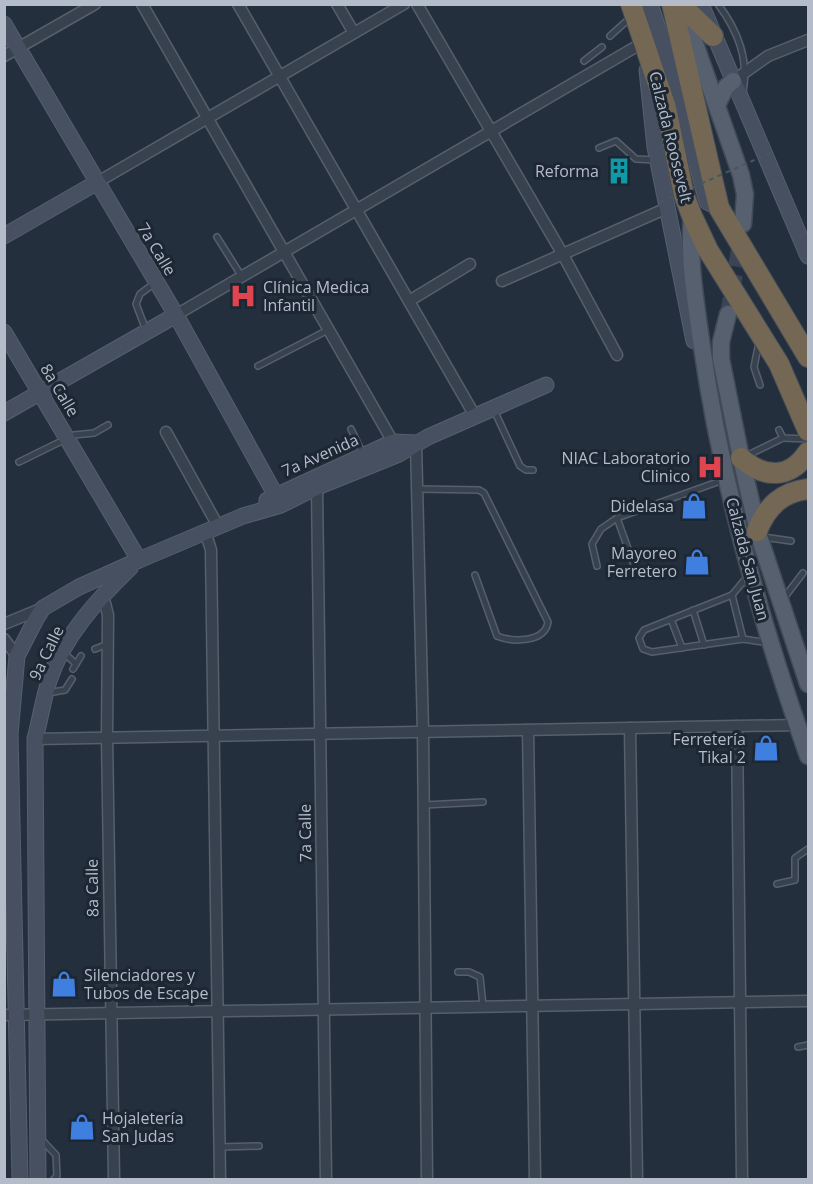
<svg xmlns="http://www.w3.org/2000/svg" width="813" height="1184" font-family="'Open Sans',sans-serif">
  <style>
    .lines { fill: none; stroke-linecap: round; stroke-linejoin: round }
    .primary-tunnel { stroke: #3a4453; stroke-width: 16; stroke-dasharray: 16 8; stroke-linecap: butt }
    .lane-casing { stroke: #565f6c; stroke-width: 8 }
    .street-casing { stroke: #565f6c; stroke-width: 13 }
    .secondary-casing { stroke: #565f6c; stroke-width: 17 }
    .primary-casing { stroke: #414a57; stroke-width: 19 }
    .highway-casing { stroke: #434c59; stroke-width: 22 }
    .lane { stroke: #38414e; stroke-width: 5 }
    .street { stroke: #38414e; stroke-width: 10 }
    .secondary { stroke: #465061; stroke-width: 15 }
    .primary { stroke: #56606e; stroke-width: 16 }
    .highway { stroke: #746855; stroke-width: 20 }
    .path-bridge { stroke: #44595c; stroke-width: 2; stroke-dasharray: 4.5 4.5; stroke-linecap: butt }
    .labels { text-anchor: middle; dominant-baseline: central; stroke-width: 6; stroke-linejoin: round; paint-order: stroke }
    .street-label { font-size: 16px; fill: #b4bcc9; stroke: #1d2633 }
    .poi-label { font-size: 16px; fill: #b4bcc9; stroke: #1d2633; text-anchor: end }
  </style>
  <rect width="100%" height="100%" fill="#242f3e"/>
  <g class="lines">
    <polyline class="primary-tunnel" points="728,314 741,238"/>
    <g class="lane-casing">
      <g id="lane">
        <path d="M718 4C738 31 749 59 743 92"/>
        <polyline points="610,36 631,17"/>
        <polyline points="584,61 602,47"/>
        <polyline points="599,148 616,141 636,159 656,160"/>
        <polyline points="217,237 242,277"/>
        <polyline points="146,330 136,304 140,294 156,282"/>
        <polyline points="759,342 754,367 760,385"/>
        <polyline points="258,366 328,330"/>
        <polyline points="494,410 520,466 526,470 533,470"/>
        <polyline points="351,429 363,454"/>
        <polyline points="779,430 783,438 808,439"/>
        <polyline points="744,457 783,438"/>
        <polyline points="19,462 74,435 94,433 108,425"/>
        <path d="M419 489 479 490 484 493 548 622C545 643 512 642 497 636L475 575"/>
        <polyline points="617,518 635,568"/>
        <polyline points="763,537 791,541"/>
        <polyline points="597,566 592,544 601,529 617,518 723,480"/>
        <polyline points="747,577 732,595 644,630 639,638 643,649 652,652 743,639 769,643"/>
        <polyline points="732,595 743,639"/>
        <polyline points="784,598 803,573"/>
        <polyline points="693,610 704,645"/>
        <polyline points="671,619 682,648"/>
        <polyline points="95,649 108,644"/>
        <polyline points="64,653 76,664"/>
        <polyline points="73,669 81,656"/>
        <polyline points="48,693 65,690 72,679"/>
        <polyline points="424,805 483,802"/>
        <polyline points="777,884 795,880 795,858 808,849"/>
        <polyline points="458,972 469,972 480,977 483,1006"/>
        <polyline points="798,1047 808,1045"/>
        <polyline points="40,1138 56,1155 57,1176 53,1180"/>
        <polyline points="219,1147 259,1146"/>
      </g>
    </g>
    <g class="street-casing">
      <g id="street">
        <polyline points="142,4 393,442"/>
        <polyline points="238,4 475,416"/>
        <polyline points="337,4 354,33"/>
        <polyline points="417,4 562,253 617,355"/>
        <polyline points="4,56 95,4"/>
        <polyline points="733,81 768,56 808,40"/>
        <polyline points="96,183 404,4"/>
        <polyline points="502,281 667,208"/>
        <polyline points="409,301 470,264"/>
        <polyline points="176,315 644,42"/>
        <polyline points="166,432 218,526"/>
        <polyline points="416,443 423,732 427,1180"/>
        <polyline points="317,487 326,1180"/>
        <polyline points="205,531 211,550 220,1180"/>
        <polyline points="100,599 105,603 108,615 107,738 114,1180"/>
        <polyline points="4,624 43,608"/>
        <polyline points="4,639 17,656"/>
        <polyline points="737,726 742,1180"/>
        <polyline points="630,728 637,1180"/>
        <polyline points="528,730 535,1180"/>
        <polyline points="35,739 798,725"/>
        <polyline points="4,1015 808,1001"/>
      </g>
    </g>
    <g class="secondary-casing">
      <g id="secondary">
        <polyline points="650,4 671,67 707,202 719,208"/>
        <polyline points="701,4 808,256"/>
        <polyline points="4,24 176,315 275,494 263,510"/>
        <polyline points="647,70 655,147 694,341"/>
        <polyline points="4,236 96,183"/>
        <polyline points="4,332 139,560"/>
        <polyline points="4,413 176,315"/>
        <polyline points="267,500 393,442 416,443"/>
        <polyline points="20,1180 10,734 17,656 36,619 43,608 79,587 139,560 243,516 281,505 317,487 399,454 428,437 546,385"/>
        <path d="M38 1180 35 739C40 720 43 700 49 681 63 637 98 599 130 568"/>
      </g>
    </g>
    <g class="primary-casing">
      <g id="primary">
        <polyline points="678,11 693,38 741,175 745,194 743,224"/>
        <polyline points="717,105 726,87 733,81"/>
        <path d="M692 216C688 259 696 304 702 347 722 487 761 623 808 756"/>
        <polyline points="728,314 721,342 721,359 741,458 759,536 808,684"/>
      </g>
    </g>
    <g class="highway-casing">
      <g id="highway">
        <polyline points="631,4 666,108 684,195 692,216 708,250 779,364 808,431"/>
        <polyline points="672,4 719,208 808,357"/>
        <polyline points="680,4 713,36"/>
        <path d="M741 458C765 479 790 479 808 452"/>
        <path d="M757 531C767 506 782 492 808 489"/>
      </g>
    </g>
    <use href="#lane" class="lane"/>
    <use href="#street" class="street"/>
    <use href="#secondary" class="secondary"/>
    <use href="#primary" class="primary"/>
    <use href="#highway" class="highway"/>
    <polyline class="path-bridge" points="660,202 770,153"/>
  </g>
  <defs>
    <g id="building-bare" transform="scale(2.07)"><path d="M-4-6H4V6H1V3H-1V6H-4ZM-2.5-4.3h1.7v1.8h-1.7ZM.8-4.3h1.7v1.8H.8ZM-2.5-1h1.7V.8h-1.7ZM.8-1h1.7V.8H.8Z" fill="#0f9aa8" stroke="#1d2633" stroke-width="2.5" paint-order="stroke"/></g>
    <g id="hospital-bare" transform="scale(2.07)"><path d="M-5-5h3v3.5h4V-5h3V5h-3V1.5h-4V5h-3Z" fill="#e0444e" stroke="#1d2633" stroke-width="2.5" paint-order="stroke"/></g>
    <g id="shop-bare" transform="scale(2.07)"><path d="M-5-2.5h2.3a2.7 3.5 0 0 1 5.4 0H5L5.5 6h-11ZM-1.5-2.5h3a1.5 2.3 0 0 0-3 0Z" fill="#3f7fe0" stroke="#1d2633" stroke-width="2.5" paint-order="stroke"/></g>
  </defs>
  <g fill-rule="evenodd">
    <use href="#building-bare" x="619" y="171"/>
    <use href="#hospital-bare" x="243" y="296"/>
    <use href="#hospital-bare" x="710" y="467"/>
    <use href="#shop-bare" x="694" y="506"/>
    <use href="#shop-bare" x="697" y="562"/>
    <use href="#shop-bare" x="766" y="748"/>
    <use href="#shop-bare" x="64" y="984"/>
    <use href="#shop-bare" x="82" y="1127"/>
  </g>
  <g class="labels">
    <g class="street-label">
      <text transform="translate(671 137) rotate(76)">Calzada Roosevelt</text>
      <text transform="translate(157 249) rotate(59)">7a Calle</text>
      <text transform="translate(60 390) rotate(59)">8a Calle</text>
      <text transform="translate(320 455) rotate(-24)">7a Avenida</text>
      <text transform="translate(748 559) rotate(75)">Calzada San Juan</text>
      <text transform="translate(46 653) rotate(-64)">9a Calle</text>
      <text transform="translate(305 833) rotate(-91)">7a Calle</text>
      <text transform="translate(92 888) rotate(-91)">8a Calle</text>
    </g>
    <g class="poi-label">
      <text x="599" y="171">Reforma</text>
      <text x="263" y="287" text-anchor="start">Clínica Medica<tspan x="263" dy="18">Infantil</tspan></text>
      <text x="690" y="458">NIAC Laboratorio<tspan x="690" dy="18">Clinico</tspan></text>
      <text x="674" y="506">Didelasa</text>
      <text x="677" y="553">Mayoreo<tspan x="677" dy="18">Ferretero</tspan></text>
      <text x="746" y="739">Ferretería<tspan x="746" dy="18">Tikal 2</tspan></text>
      <text x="84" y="975" text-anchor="start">Silenciadores y<tspan x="84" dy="18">Tubos de Escape</tspan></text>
      <text x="102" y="1118" text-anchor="start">Hojaletería<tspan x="102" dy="18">San Judas</tspan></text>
    </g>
  </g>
  <rect width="813" height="1184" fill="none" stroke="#b4bcc9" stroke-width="12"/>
</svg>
